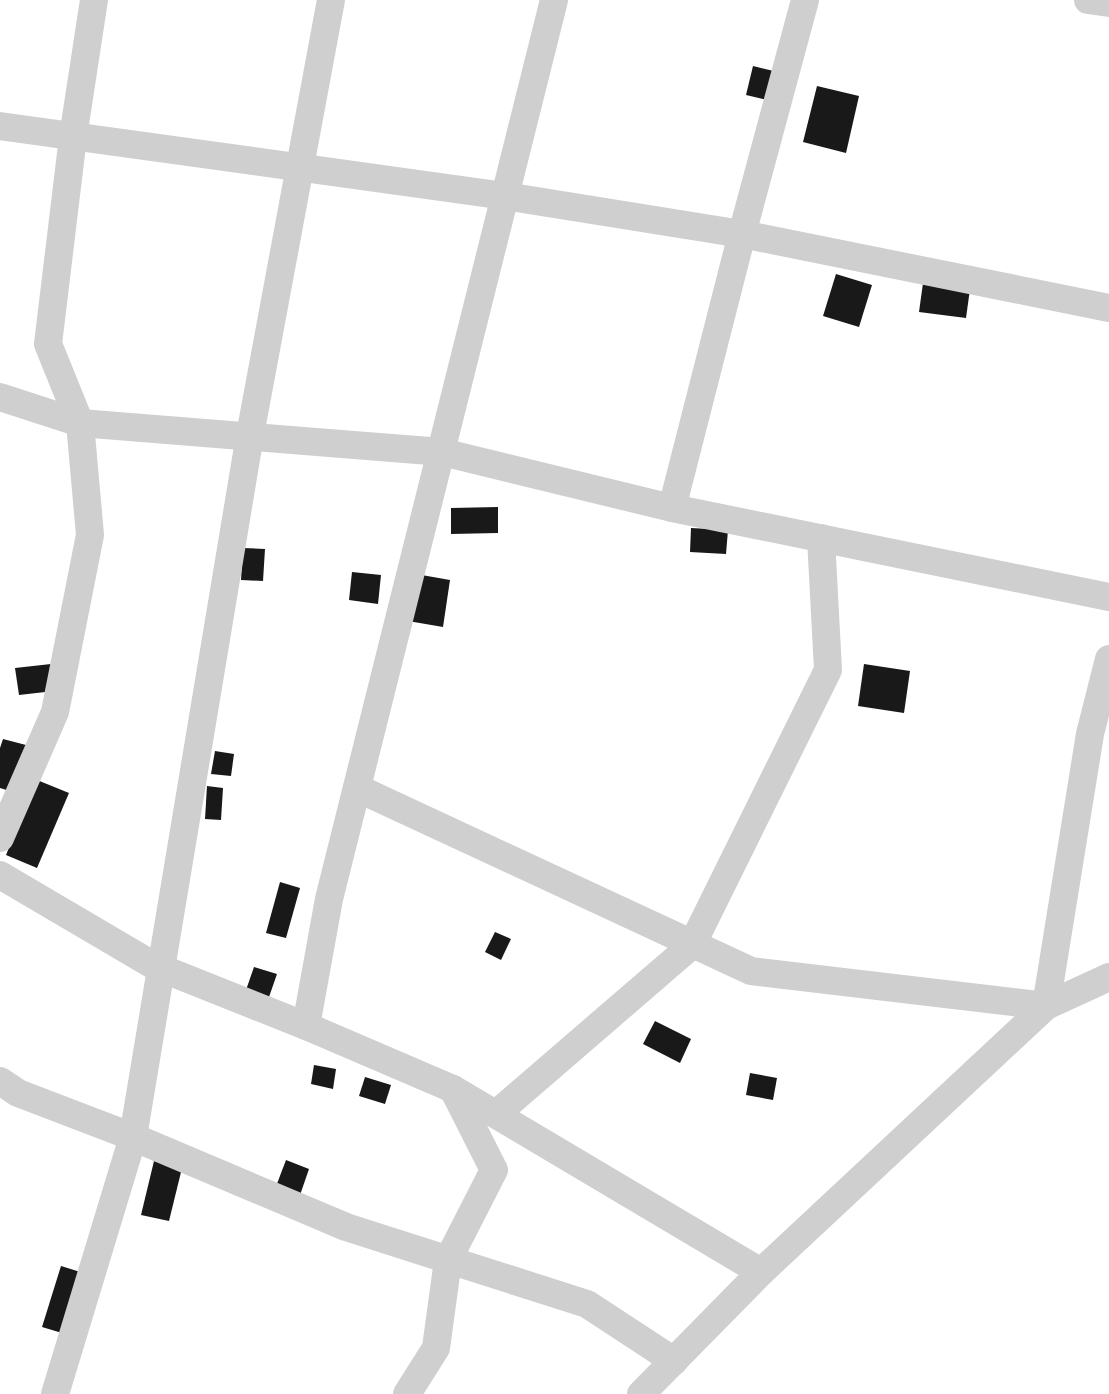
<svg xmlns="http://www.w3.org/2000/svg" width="1109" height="1394" font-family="'Asap Condensed',sans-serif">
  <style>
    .building { fill: #191919 }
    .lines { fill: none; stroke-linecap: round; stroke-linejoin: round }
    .minor { stroke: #cfcfcf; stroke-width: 28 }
  </style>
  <rect width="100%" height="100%" fill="#fff"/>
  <g class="building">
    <polygon points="753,66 778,72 771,101 746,95"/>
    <polygon points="817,86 859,96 846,153 803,142"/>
    <polygon points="836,274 872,285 859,327 823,316"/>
    <polygon points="923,283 970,289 966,318 919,312"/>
    <polygon points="498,507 498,533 451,534 451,508"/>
    <polygon points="691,528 728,530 726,554 690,552"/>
    <polygon points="243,548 265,549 263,581 241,580"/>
    <polygon points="352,572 381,575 378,604 349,600"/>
    <polygon points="416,574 450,580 443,627 408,621"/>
    <polygon points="51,664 54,691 19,695 15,668"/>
    <polygon points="864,664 910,671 904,713 858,706"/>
    <polygon points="3,739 26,745 13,792 0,788 0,748"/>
    <polygon points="215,751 234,754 231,776 211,774"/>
    <polygon points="37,780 69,793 37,868 6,855"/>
    <polygon points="207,786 223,788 221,820 205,819"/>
    <polygon points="280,882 300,888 286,938 266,933"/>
    <polygon points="495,932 511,939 501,960 485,952"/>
    <polygon points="254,967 277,974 269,997 246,990"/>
    <polygon points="655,1021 691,1039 680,1063 643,1044"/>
    <polygon points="314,1065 336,1069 333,1089 311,1084"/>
    <polygon points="750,1073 777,1078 773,1100 746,1095"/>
    <polygon points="365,1077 391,1085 385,1104 359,1096"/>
    <polygon points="286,1160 309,1169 299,1198 275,1189"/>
    <polygon points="154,1161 182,1168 169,1221 141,1215"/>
    <polygon points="61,1266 90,1275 72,1336 42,1327"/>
  </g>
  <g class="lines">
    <g class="minor">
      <polyline points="1088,0 1109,3"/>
      <polyline points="0,126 505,196 742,234 1109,308"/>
      <polyline points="0,397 80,423 442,452 672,508 1109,597"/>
      <polyline points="672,508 742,234 805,0"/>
      <polyline points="357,788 751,971 1046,1006 1090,734 1109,659"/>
      <polyline points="0,838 55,712 90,535 80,423 48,344 73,137 94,0"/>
      <polyline points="0,875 153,965 306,1026 453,1089 761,1272"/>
      <polyline points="306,1026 329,899 554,0"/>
      <polyline points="0,1081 18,1093 133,1137 346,1227 587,1304 674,1361"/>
      <polyline points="496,1114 692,945 828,670 821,538"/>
      <polyline points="55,1394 133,1137 250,435 331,0"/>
      <polyline points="407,1394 436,1348 448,1260 494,1170 453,1089"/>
      <polyline points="641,1394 761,1272 1046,1006 1109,977"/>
    </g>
  </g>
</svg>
